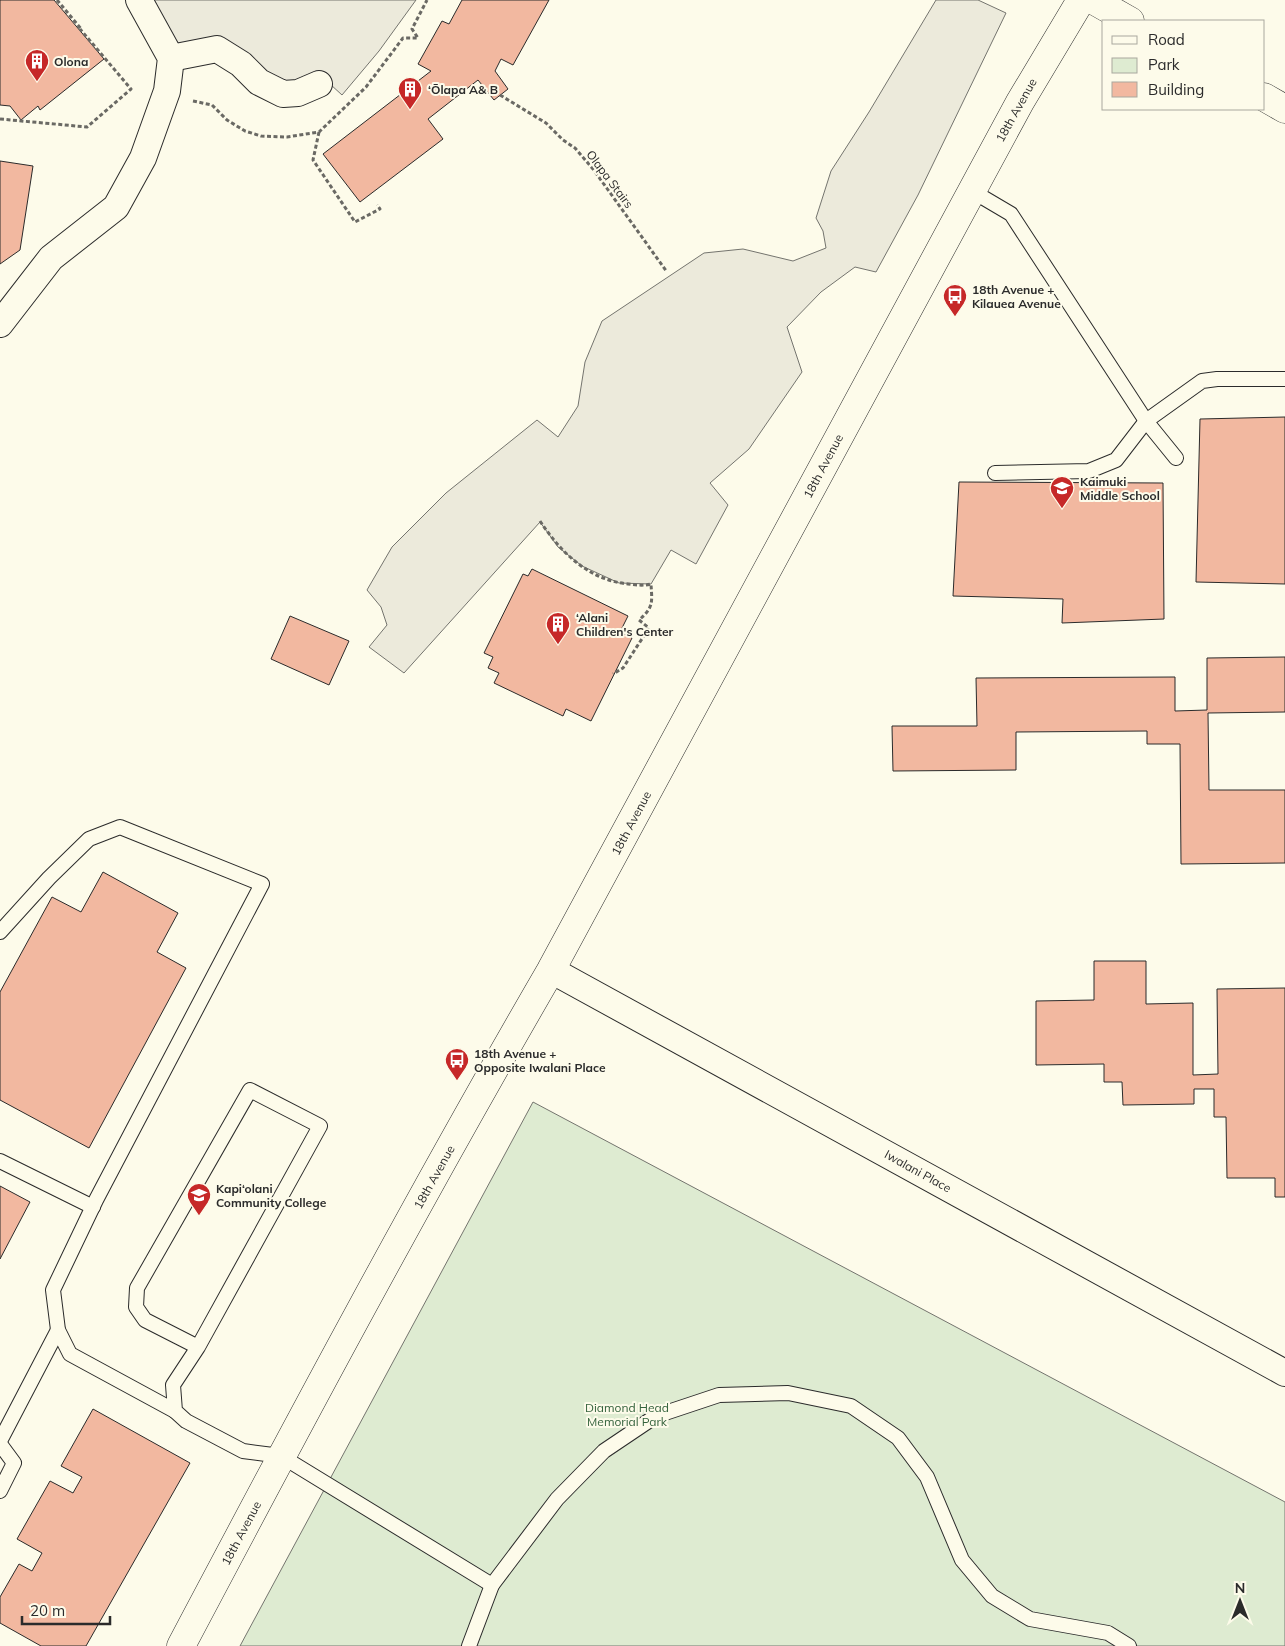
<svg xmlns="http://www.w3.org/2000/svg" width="1285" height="1646" font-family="Mulish,sans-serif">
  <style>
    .green { fill: #deebd1; stroke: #74746e }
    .parking { fill: #eceadb; stroke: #74746e }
    .building { fill: #f2b8a0; stroke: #2b2b2b }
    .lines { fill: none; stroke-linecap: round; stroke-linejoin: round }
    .lane-casing { stroke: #2b2b2b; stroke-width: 16 }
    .street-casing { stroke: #2b2b2b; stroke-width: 28 }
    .secondary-casing { stroke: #2b2b2b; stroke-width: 29 }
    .path { stroke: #6a6964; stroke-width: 3; stroke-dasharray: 4 2.5; stroke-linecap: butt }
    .lane { stroke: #fdfbea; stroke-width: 14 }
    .street { stroke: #fdfbea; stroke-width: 26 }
    .secondary { stroke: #fdfbea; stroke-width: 28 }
    .labels { text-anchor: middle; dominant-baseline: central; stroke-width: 4; stroke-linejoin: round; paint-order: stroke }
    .poi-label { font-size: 12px; font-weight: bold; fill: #2b2b2b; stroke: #fdfbea; text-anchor: start }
    .street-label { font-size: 12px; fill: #2b2b2b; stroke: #fdfbea }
    .park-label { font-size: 12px; fill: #34623c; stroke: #fdfbea }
  </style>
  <rect width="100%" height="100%" fill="#fdfbea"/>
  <polygon class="green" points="533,1102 1285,1502 1285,1646 240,1646"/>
  <g class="parking">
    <polygon points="139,0 416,0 379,51 342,95 330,84 293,93 241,64 171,58"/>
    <polygon points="936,0 978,0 1006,13 918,195 876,272 855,267 821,292 787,327 802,372 749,449 710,483 728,505 696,564 671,550 651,584 619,583 582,566 558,547 540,522 404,673 369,647 387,625 381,607 367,590 392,547 446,493 537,420 558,437 578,406 585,362 602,321 704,253 743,249 793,261 826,248 823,231 816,218 831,171 869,112"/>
  </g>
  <g class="building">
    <polygon points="0,0 54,0 104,59 40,110 38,106 21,120 10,106 0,105"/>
    <polygon points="462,0 549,0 513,65 501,59 495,71 508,89 494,100 478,80 428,119 443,139 360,202 323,154 431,71 418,64 442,21 449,24"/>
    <polygon points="0,161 33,166 20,250 0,264"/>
    <polygon points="1285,417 1285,584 1196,582 1200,419"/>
    <polygon points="959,482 1163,483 1164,619 1062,623 1063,599 953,596"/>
    <polygon points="532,569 628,616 620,632 632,638 591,721 566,709 563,716 494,683 499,673 488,668 493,657 484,653 523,574 528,576"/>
    <polygon points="290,616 349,641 329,685 271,659"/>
    <polygon points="1285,657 1285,712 1208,713 1209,790 1285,790 1285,863 1181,864 1180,744 1147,744 1147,731 1016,732 1016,770 893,771 892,726 977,726 976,678 1175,677 1175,711 1207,710 1207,658"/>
    <polygon points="103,872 178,913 157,952 186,968 89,1148 0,1100 0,992 52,897 81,912"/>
    <polygon points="1094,961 1146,961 1146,1004 1193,1003 1193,1075 1218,1074 1217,989 1285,988 1285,1197 1275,1197 1275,1178 1227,1178 1226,1117 1214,1117 1214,1089 1194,1089 1194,1104 1123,1105 1122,1082 1104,1082 1104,1064 1036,1065 1036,1001 1094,1000"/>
    <polygon points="0,1186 30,1202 0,1259"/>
    <polygon points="93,1409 190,1463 86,1646 41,1646 0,1623 0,1597 19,1564 32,1571 42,1553 17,1539 50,1481 73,1493 82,1477 61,1466"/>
  </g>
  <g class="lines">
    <g class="lane-casing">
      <g id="lane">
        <polyline points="972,191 1011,214 1146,421 1176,458"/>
        <polyline points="995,473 1089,471 1116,460 1146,421 1202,381 1217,379 1285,379"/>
        <polyline points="0,932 49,878 89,839 120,827 262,884 96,1200 53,1290 58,1330 70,1354 175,1411"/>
        <polyline points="0,1161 93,1207"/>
        <polyline points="198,1347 145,1320 136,1307 137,1288 250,1090 320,1126 198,1347 173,1385 175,1411 186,1421 243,1451 281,1456 492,1585 557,1499 604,1451 656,1416 719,1395 788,1393 851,1406 898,1438 927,1477 962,1560 992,1596 1030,1619 1108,1633 1129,1646"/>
        <polyline points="0,1441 58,1330"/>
        <polyline points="0,1444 14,1463 0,1491"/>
        <polyline points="469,1646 492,1585"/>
      </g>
    </g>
    <g class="street-casing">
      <g id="street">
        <polyline points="171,58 217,49 241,64 259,82 283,94 298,93 319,84"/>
        <polyline points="0,324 51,258 116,207 143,158 167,91 171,58 139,0"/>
        <polyline points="551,970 1285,1373"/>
      </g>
    </g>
    <g class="secondary-casing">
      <g id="secondary">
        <polyline points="1093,0 1130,21"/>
        <polyline points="1264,97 1285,109"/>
        <path d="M181 1646C301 1419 422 1192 551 970L1020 102 1081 0"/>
      </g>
    </g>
    <g class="path">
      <polyline points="57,0 82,30"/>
      <polyline points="500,95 546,123 563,140 575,148 593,169 667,272"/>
      <polyline points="193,101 212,105 227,120 245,131 261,136 287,137 319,132 366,87 403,38 418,38 412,29 427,0"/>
      <polyline points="0,119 87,127 131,89 80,29"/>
      <polyline points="319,132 313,160 355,222 380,209 377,205"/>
      <path d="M540 521C561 553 589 580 628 584 636 585 644 586 651 584 652 602 654 607 639 620L649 628 623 668 613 674"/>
    </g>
    <use href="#lane" class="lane"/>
    <use href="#street" class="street"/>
    <use href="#secondary" class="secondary"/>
  </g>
  <defs>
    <g id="building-pin" transform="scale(1.25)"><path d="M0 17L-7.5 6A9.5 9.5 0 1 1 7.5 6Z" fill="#c62828" stroke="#fdfbea"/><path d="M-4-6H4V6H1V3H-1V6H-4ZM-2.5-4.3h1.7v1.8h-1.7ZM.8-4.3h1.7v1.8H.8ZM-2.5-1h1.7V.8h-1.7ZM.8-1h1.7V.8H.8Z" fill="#fff"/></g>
    <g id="bus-pin" transform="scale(1.25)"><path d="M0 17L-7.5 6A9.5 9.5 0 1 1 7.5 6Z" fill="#c62828" stroke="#fdfbea"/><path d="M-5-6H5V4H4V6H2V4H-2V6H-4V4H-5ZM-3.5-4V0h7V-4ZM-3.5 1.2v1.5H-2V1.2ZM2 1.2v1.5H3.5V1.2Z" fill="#fff"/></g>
    <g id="school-pin" transform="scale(1.25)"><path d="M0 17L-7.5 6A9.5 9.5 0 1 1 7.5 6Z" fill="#c62828" stroke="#fdfbea"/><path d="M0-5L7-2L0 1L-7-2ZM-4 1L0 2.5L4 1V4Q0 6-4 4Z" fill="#fff"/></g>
    <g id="university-pin" transform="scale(1.25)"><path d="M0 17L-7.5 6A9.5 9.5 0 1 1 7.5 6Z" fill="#c62828" stroke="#fdfbea"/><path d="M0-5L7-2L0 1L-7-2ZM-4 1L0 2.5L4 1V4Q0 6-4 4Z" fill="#fff"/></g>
  </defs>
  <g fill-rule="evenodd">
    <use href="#building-pin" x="37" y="61"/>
    <use href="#building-pin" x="410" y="89"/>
    <use href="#bus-pin" x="955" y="296"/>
    <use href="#school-pin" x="1062" y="488"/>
    <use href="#building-pin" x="558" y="624"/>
    <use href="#bus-pin" x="457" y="1060"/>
    <use href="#university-pin" x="199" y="1195"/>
  </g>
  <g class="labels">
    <g class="poi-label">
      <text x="54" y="61">Olona</text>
      <text x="428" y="89">‘Ōlapa A&amp; B</text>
      <text x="972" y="289">18th Avenue +<tspan x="972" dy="14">Kilauea Avenue</tspan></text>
      <text x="1080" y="481">Kaimuki<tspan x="1080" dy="14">Middle School</tspan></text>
      <text x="576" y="617">‘Alani<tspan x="576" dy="14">Children's Center</tspan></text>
      <text x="474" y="1053">18th Avenue +<tspan x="474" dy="14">Opposite Iwalani Place</tspan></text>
      <text x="216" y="1188">Kapi‘olani<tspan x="216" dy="14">Community College</tspan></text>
    </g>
    <g class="street-label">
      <text transform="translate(1016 110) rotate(-61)">18th Avenue</text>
      <text transform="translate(610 179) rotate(53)">Olapa Stairs</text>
      <text transform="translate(823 466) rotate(-62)">18th Avenue</text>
      <text transform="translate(631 823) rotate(-62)">18th Avenue</text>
      <text transform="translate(918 1171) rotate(29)">Iwalani Place</text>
      <text transform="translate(434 1177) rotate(-61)">18th Avenue</text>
      <text transform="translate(241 1533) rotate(-62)">18th Avenue</text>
    </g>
    <g class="park-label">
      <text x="627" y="1407">Diamond Head<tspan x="627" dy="14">Memorial Park</tspan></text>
    </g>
  </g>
  <rect x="1102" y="20" width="162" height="90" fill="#fdfbea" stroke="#a9a89e"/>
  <rect x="1112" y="36" width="25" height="8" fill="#fdfbea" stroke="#a9a89e"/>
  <text x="1148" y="45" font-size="15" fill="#2b2b2b">Road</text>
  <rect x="1112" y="58" width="25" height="15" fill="#deebd1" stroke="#a9a89e"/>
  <text x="1148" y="70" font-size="15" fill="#2b2b2b">Park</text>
  <rect x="1112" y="82" width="25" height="15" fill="#f2b8a0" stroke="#a9a89e"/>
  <text x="1148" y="95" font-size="15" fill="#2b2b2b">Building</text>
  <g transform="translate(1240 1601)" stroke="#fdfbea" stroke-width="4" paint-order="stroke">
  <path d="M0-4L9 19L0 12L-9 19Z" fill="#2b2b2b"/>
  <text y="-8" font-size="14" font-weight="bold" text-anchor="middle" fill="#2b2b2b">N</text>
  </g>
  <path d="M22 1616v8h88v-8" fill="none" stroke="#2b2b2b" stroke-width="2.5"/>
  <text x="30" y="1616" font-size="15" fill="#2b2b2b" stroke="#fdfbea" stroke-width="4" paint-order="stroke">20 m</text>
</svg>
